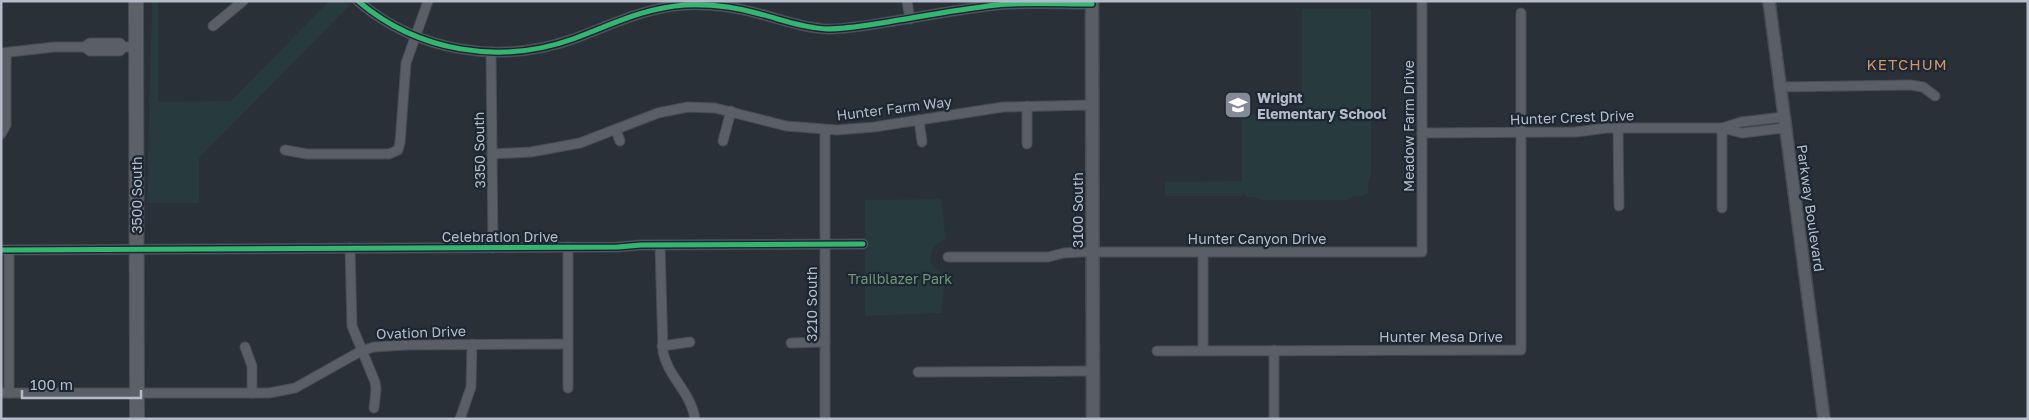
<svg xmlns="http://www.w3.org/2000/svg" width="2029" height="420" font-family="'Golos Text',sans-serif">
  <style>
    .green { fill: #273a3e }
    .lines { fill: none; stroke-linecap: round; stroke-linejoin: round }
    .minor-casing { stroke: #484c53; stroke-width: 11 }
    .tertiary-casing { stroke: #484c53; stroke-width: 14 }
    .secondary-casing { stroke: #484c53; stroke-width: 15 }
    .primary-casing { stroke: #484c55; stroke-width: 16 }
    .minor { stroke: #5a5e66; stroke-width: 9 }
    .tertiary { stroke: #5a5e66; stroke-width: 11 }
    .secondary { stroke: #595d64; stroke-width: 12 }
    .primary { stroke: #5c6168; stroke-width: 14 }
    .cycleway-casing { stroke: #1d2633; stroke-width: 8 }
    .cycleway { stroke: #33b770; stroke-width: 5 }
    .labels { text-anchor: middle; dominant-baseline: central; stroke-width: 4.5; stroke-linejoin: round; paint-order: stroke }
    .poi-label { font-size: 14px; font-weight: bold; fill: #b4bcc9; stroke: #1d2633; text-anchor: start }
    .street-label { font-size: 14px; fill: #b4bcc9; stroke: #1d2633 }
    .park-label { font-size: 14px; fill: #6b9a76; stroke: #1d2633 }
    .neighbourhood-label { font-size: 15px; letter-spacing: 1px; fill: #d59563; stroke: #1d2633 }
  </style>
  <rect width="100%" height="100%" fill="#2a3038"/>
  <g class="green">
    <polygon points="152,1 158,1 158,102 231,101 329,1 345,1 350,5 199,158 199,203 147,203"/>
    <polygon points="1302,9 1371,9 1371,175 1368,184 1368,192 1363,196 1355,196 1347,200 1262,200 1255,197 1247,197 1242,192 1242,196 1165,196 1165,182 1242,181 1242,116 1245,116 1245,114 1285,114 1298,108 1302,98"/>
    <path d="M941 199 946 239C927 246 924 268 946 274L941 313 865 316V200Z"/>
  </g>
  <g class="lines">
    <g class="minor-casing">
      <g id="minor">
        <path d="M358 1C418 52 500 65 573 39 611 25 643 8 685 5 711 4 736 7 760 14 783 20 804 28 827 29 848 29 868 25 888 22 924 16 960 9 997 5 1028 2 1061 4 1092 4"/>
        <polyline points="907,1 910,19"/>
        <polyline points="213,26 243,1"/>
        <polyline points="84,47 90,43 120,43 123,47"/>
        <polyline points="491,52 493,248"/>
        <polyline points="1,53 54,47 84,47 90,51 120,51 123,47 136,47"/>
        <polyline points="1779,87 1910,85 1923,87 1935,96"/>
        <polyline points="1027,106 1027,144"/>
        <polyline points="919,120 922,142"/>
        <polyline points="1618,128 1619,206"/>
        <polyline points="1722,128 1741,122 1783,117"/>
        <polyline points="616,130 620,141"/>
        <polyline points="825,130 825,419"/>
        <polyline points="1422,133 1576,132 1607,128 1722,128 1742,133 1785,128"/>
        <polyline points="1,134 6,125 6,53"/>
        <polyline points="723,141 731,111"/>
        <polyline points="285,150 307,154 389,154 398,150 400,143 406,63 428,1"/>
        <polyline points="492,154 531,152 580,143 658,113 688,107 715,108 786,126 837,130 874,127 1003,107 1092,105"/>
        <polyline points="1722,208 1722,128"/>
        <path d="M660 245 663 352C668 377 691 392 695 419"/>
        <polyline points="568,247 568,388"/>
        <polyline points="350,248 352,326 375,382 376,390 374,408"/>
        <polyline points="1,250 618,247 641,245 863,244"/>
        <polyline points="9,250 9,393"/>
        <polyline points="1203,252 1203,350"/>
        <polyline points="948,257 1048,257 1064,253 1081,252 1422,252 1422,1"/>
        <polyline points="791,343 825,342"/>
        <polyline points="662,346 690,342"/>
        <polyline points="245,347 252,366 252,393"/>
        <polyline points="1274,350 1274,419"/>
        <polyline points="1157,351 1521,350 1521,13"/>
        <polyline points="918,372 1093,371"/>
        <polyline points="1,393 269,393 295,388 361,351 374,347 406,345 568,344"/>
        <polyline points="460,419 471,387 472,344"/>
      </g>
    </g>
    <g class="tertiary-casing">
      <polyline id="tertiary" points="1769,1 1824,419"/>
    </g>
    <g class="secondary-casing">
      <polyline id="secondary" points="1092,1 1093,419"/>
    </g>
    <g class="primary-casing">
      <polyline id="primary" points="136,1 137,419"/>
    </g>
    <use href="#minor" class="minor"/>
    <use href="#tertiary" class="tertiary"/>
    <use href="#secondary" class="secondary"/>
    <use href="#primary" class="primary"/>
    <g class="cycleway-casing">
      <g id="cycleway">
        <path d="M358 1C418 52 500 65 573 39 611 25 643 8 685 5 711 4 736 7 760 14 783 20 804 28 827 29 848 29 868 25 888 22 924 16 960 9 997 5 1028 2 1061 4 1092 4"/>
        <polyline points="1,250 618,247 641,245 863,244"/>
      </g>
    </g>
    <use href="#cycleway" class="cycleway"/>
  </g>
  <defs>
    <g id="school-square" transform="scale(1.4375)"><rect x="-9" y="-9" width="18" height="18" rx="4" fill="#848b96" stroke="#1d2633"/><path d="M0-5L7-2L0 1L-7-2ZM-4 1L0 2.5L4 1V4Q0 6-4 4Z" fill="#fff"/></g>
  </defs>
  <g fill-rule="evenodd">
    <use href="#school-square" x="1238" y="105"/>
  </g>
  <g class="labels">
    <g class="poi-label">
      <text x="1257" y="97">Wright<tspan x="1257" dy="16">Elementary School</tspan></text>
    </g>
    <g class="street-label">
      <text transform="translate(894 108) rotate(-7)">Hunter Farm Way</text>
      <text transform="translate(1572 117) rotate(-2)">Hunter Crest Drive</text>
      <text transform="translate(1408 126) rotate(-90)">Meadow Farm Drive</text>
      <text transform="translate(479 150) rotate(-91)">3350 South</text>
      <text transform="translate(136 195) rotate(-90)">3500 South</text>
      <text transform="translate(1811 208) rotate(82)">Parkway Boulevard</text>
      <text transform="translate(1077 210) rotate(-90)">3100 South</text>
      <text x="500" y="236">Celebration Drive</text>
      <text x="1257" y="238">Hunter Canyon Drive</text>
      <text transform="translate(811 304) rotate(-90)">3210 South</text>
      <text transform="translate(421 332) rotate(-2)">Ovation Drive</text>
      <text x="1441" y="336">Hunter Mesa Drive</text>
    </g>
    <g class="park-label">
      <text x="900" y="278">Trailblazer Park</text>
    </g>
    <g class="neighbourhood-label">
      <text x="1907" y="64">KETCHUM</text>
    </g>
  </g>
  <rect width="2029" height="420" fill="none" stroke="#b4bcc9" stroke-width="5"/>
  <path d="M22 390v8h119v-8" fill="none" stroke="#b4bcc9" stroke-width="2.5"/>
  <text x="30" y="390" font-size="15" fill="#b4bcc9" stroke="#1d2633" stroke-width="4" paint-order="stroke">100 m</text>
</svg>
